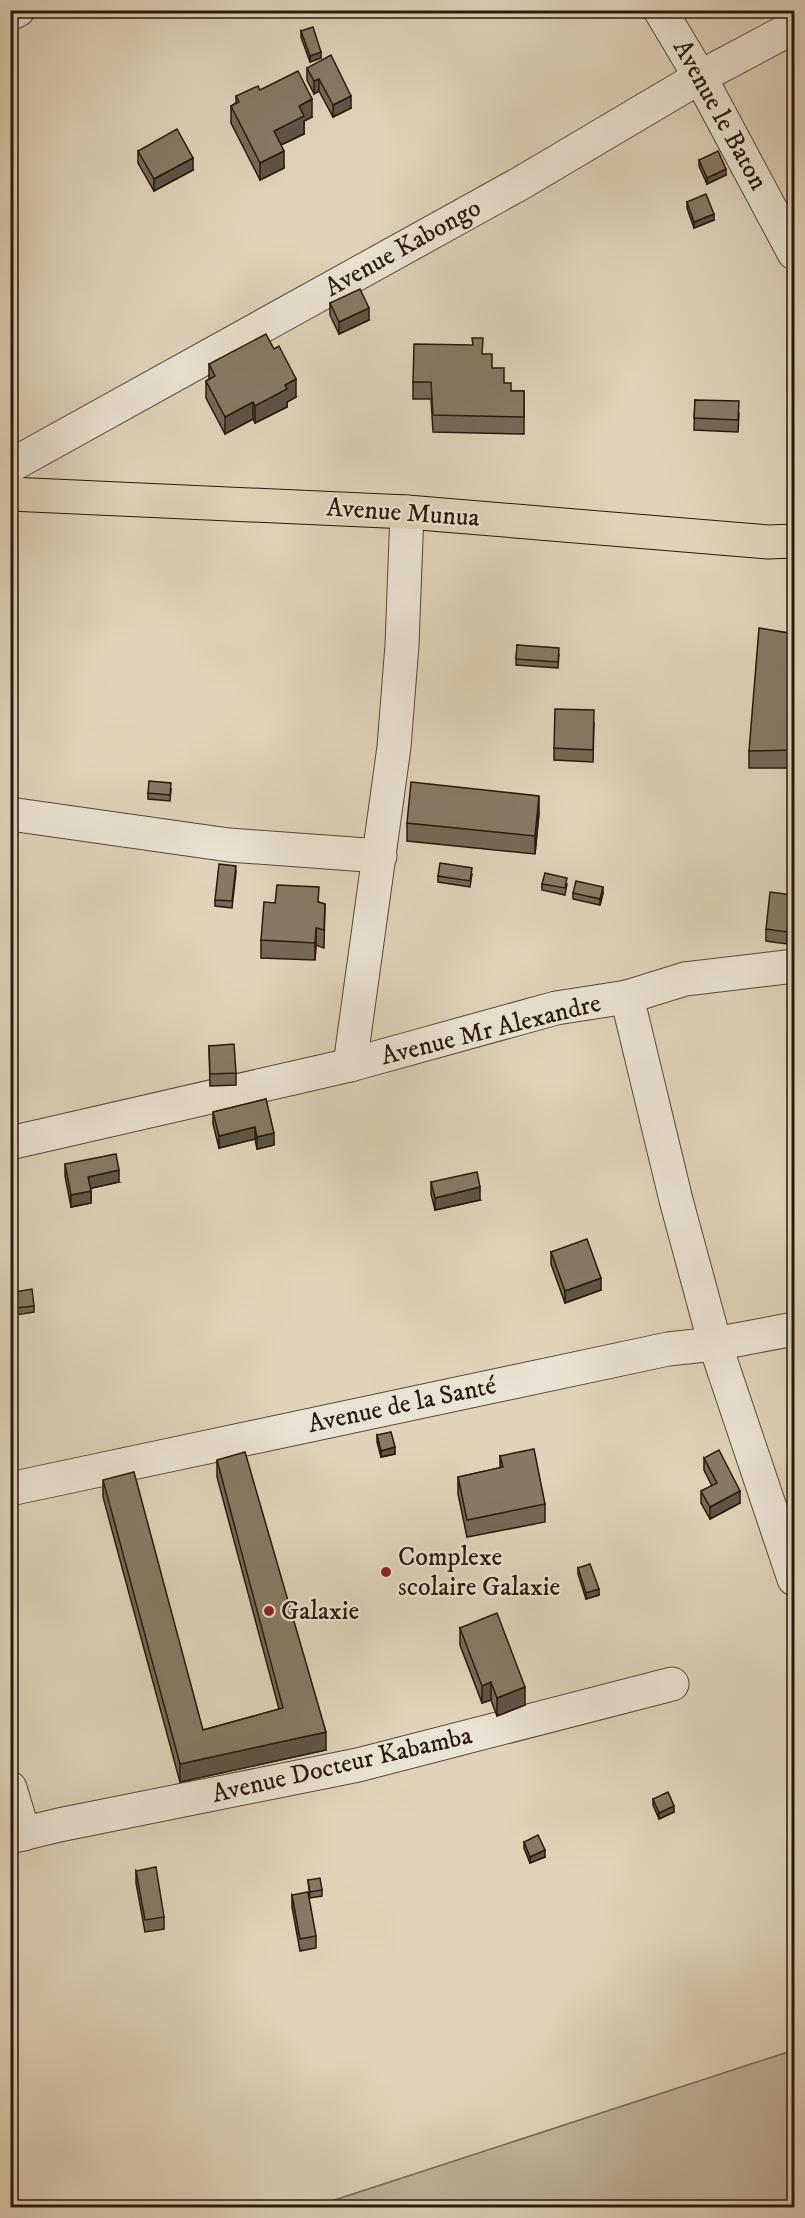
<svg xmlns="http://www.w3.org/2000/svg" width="805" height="2218" font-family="'IM FELL DW Pica',serif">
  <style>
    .green { fill: #c0b39b; stroke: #746653; stroke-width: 1.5 }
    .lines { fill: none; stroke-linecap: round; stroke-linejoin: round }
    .minor-casing { stroke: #564836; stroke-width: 35 }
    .major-casing { stroke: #28190b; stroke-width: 35 }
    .minor { stroke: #eae2d2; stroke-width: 33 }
    .major { stroke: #dfd3b9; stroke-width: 33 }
    .wall { fill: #746957; stroke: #28190b; stroke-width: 1.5 }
    .shaded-wall { fill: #5e5547; stroke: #28190b; stroke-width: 1.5 }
    .building { fill: #877a65; stroke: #28190b; stroke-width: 1.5 }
    .poi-dot { fill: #8f2418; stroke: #eae2d2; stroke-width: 2 }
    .labels { text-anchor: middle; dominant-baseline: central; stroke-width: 4.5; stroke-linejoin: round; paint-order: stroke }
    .street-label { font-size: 26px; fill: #28190b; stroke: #eae2d2 }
    .poi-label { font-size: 26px; fill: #28190b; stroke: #eae2d2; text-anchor: start }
  </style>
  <rect width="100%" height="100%" fill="#dfd3b9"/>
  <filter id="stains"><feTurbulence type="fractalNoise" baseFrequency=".00333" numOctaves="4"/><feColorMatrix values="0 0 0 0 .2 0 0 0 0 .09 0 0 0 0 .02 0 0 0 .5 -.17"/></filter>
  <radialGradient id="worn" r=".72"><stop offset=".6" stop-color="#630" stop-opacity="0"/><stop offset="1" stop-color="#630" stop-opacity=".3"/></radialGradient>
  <polygon class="green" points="794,2050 794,2207 313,2207"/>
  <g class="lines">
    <g class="minor-casing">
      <g id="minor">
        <polyline points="660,10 700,77 794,253"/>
        <polyline points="10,14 18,10"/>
        <polyline points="10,466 521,183 700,77 794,27"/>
        <polyline points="10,814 229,845 380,856"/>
        <polyline points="627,997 676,1200 715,1344 794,1579"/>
        <polyline points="350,1065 394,747 402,645 407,512"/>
        <polyline points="10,1143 350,1065 556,1008 627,997 685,979 794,966"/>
        <polyline points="10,1489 668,1349 715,1344 794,1329"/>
        <polyline points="10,1788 24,1834"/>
        <polyline points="10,1837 59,1825 358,1765 672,1684"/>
      </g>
    </g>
    <g class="major-casing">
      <polyline id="major" points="10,494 407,512 768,542 794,541"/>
    </g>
    <use href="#minor" class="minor"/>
    <use href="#major" class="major"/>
  </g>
  <g class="wall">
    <polygon points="301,31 321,58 310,62 301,37"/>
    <polygon points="307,68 351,108 333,117 319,91 314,94 307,80"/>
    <polygon points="260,90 312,117 304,121 304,134 281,145 284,168 260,180 231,123 231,106 236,103 236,96"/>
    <polygon points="138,151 193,170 154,191 138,163"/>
    <polygon points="699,160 726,175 707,184 699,166"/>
    <polygon points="687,202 714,220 694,228 687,208"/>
    <polygon points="330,303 369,320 339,334 330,315"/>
    <polygon points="483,354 492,368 511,391 524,391 524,434 433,432 431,399 413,399 413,382"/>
    <polygon points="209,364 296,397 287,402 287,407 255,423 253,419 225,434 206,398 206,381 209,379"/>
    <polygon points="695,400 739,413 738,432 694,430"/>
    <polygon points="795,634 795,768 749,768 749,751"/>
    <polygon points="517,645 559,654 558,668 516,665"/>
    <polygon points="594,723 593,762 554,760 554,748"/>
    <polygon points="171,789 170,801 148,799 148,793"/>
    <polygon points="539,813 535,854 407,841 407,823"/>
    <polygon points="236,872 232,908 215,906 215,900"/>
    <polygon points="472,874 470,887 438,882 438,876"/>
    <polygon points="542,884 567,884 565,895 542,890"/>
    <polygon points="573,893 603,893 600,905 573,899"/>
    <polygon points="319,902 325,904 324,948 316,945 315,960 261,958 261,940 275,903"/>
    <polygon points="792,907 787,944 766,941 766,929"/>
    <polygon points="209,1046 236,1073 236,1085 210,1086"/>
    <polygon points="266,1099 274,1145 257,1149 255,1139 219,1148 213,1124 213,1112"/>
    <polygon points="65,1164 119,1182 91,1188 91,1203 71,1207 65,1176"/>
    <polygon points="431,1182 480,1200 435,1210 431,1194"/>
    <polygon points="551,1252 601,1290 565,1303 551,1264"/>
    <polygon points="14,1292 34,1306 34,1312 16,1315"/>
    <polygon points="377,1435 395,1454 381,1457 377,1442"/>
    <polygon points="500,1456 545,1504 545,1522 467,1537 458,1494 458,1477 500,1468"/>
    <polygon points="704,1458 740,1503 710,1519 701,1503 701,1491 712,1486 704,1470"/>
    <polygon points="217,1460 326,1750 180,1782 103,1497 103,1480 203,1730 279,1709 217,1477"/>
    <polygon points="578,1568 599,1595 586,1599 578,1574"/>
    <polygon points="460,1628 525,1705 497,1716 491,1700 482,1703 460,1645"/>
    <polygon points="653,1799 674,1812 659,1819 653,1805"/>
    <polygon points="524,1842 545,1857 530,1863 524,1848"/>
    <polygon points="136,1871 164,1917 164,1929 145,1932 136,1883"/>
    <polygon points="308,1880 322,1890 322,1896 310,1898"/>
    <polygon points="292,1895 316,1936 316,1948 300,1951 292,1907"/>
  </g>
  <g class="shaded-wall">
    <polygon points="321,52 321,58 310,62 310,56"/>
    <polygon points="319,79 319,91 314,94 314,81"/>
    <polygon points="351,96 351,108 333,117 333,105"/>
    <polygon points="312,99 312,117 304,121 304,134 274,148 274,131 299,106"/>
    <polygon points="284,151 284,168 260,180 260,163"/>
    <polygon points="193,158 193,170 154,191 154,179"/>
    <polygon points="726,169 726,175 707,184 707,178"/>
    <polygon points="714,214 714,220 694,228 694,222"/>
    <polygon points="369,308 369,320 339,334 339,322"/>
    <polygon points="296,379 296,397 287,402 287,407 255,423 255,406 285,385"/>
    <polygon points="253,402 253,419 225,434 225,417"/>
    <polygon points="539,796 539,813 535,854 535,836"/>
    <polygon points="603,887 603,893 600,905 600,899"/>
    <polygon points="792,895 792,907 787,944 787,932"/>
    <polygon points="316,928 316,945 315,960 315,943"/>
    <polygon points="255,1127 255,1139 219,1148 219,1136"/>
    <polygon points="274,1133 274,1145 257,1149 257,1137"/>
    <polygon points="119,1170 119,1182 88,1189 88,1177"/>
    <polygon points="480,1187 480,1200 435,1210 435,1198"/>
    <polygon points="91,1191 91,1203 71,1207 71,1195"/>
    <polygon points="601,1278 601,1290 565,1303 565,1291"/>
    <polygon points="395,1447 395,1454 381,1457 381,1451"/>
    <polygon points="740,1491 740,1503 710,1519 710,1507"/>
    <polygon points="599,1589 599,1595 586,1599 586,1593"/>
    <polygon points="491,1682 491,1700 482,1703 482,1686"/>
    <polygon points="525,1687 525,1705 497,1716 497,1698"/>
    <polygon points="326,1732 326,1750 180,1782 180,1764"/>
    <polygon points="674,1806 674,1812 659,1819 659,1813"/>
    <polygon points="545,1850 545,1857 530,1863 530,1857"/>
  </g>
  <g class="building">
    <polygon points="313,27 321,52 310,56 301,31"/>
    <polygon points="331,55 351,96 333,105 319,79 314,81 307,68"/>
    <polygon points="298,71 312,99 299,106 304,116 274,131 284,151 260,163 231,106 239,102 236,96 258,86 260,90"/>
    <polygon points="177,129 193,158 154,179 138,151"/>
    <polygon points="718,151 726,169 707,178 699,160"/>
    <polygon points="706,194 714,214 694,222 687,202"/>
    <polygon points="360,289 369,308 339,322 330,303"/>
    <polygon points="266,334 274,349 279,346 296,379 285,385 287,389 255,406 253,402 225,417 206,381 215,376 209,364"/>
    <polygon points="472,338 483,338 482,354 492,354 492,368 504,368 504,383 511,383 511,391 524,391 524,417 433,415 431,382 413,382 414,344 473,345"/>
    <polygon points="695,400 739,401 738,420 694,418"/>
    <polygon points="759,628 795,634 795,750 749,751"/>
    <polygon points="517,645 559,648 558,662 516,659"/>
    <polygon points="555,709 594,710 593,750 554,748"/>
    <polygon points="149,781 171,783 170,795 148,793"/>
    <polygon points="411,782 539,796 535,836 407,823"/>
    <polygon points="440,863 472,868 470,881 438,876"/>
    <polygon points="219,864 236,866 232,901 215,900"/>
    <polygon points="545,873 567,878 565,888 542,884"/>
    <polygon points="576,881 603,887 600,899 573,893"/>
    <polygon points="277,885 319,887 318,902 325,904 324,930 316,928 315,943 261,940 264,902 275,903"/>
    <polygon points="770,892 792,895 787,932 766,929"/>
    <polygon points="234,1044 236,1073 210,1074 209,1046"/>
    <polygon points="266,1099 274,1133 257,1137 255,1127 219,1136 213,1112"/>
    <polygon points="116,1154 119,1170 88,1177 91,1191 71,1195 65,1164"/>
    <polygon points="477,1172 480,1187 435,1198 431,1182"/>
    <polygon points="587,1239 601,1278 565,1291 551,1252"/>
    <polygon points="32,1289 34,1306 16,1308 14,1292"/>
    <polygon points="391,1432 395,1447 381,1451 377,1435"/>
    <polygon points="534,1449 545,1504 467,1520 458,1477 503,1467 500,1456"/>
    <polygon points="719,1450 740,1491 710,1507 701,1491 717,1483 704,1458"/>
    <polygon points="245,1452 326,1732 180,1764 103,1480 134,1472 203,1730 283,1708 217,1460"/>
    <polygon points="590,1564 599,1589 586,1593 578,1568"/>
    <polygon points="497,1613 525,1687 497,1698 491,1682 482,1686 460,1628"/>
    <polygon points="668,1792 674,1806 659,1813 653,1799"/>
    <polygon points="538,1835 545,1850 530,1857 524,1842"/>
    <polygon points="156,1867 164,1917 145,1920 136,1871"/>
    <polygon points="320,1878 322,1890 310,1892 308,1880"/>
    <polygon points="308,1892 316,1936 300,1939 292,1895"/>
  </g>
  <g class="poi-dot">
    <circle cx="386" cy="1572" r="6"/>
    <circle cx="269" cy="1611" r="6"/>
  </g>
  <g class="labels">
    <g class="street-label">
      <text transform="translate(720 115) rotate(61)">Avenue le Baton</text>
      <text transform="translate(403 248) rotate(-29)">Avenue Kabongo</text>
      <text transform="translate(403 513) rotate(4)">Avenue Munua</text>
      <text transform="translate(491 1030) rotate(-14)">Avenue Mr Alexandre</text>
      <text transform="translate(402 1405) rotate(-12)">Avenue de la Santé</text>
      <text transform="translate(342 1765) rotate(-13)">Avenue Docteur Kabamba</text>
    </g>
    <g class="poi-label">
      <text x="398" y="1557">Complexe<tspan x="398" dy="30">scolaire Galaxie</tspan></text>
      <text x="281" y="1611">Galaxie</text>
    </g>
  </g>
  <rect width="805" height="2218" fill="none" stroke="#dfd3b9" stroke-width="36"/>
  <rect x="12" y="12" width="781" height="2194" fill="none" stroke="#28190b" stroke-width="3"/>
  <rect x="18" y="18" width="769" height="2182" fill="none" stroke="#28190b" stroke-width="1.5"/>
  <rect width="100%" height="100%" filter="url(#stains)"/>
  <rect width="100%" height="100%" fill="url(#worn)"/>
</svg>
